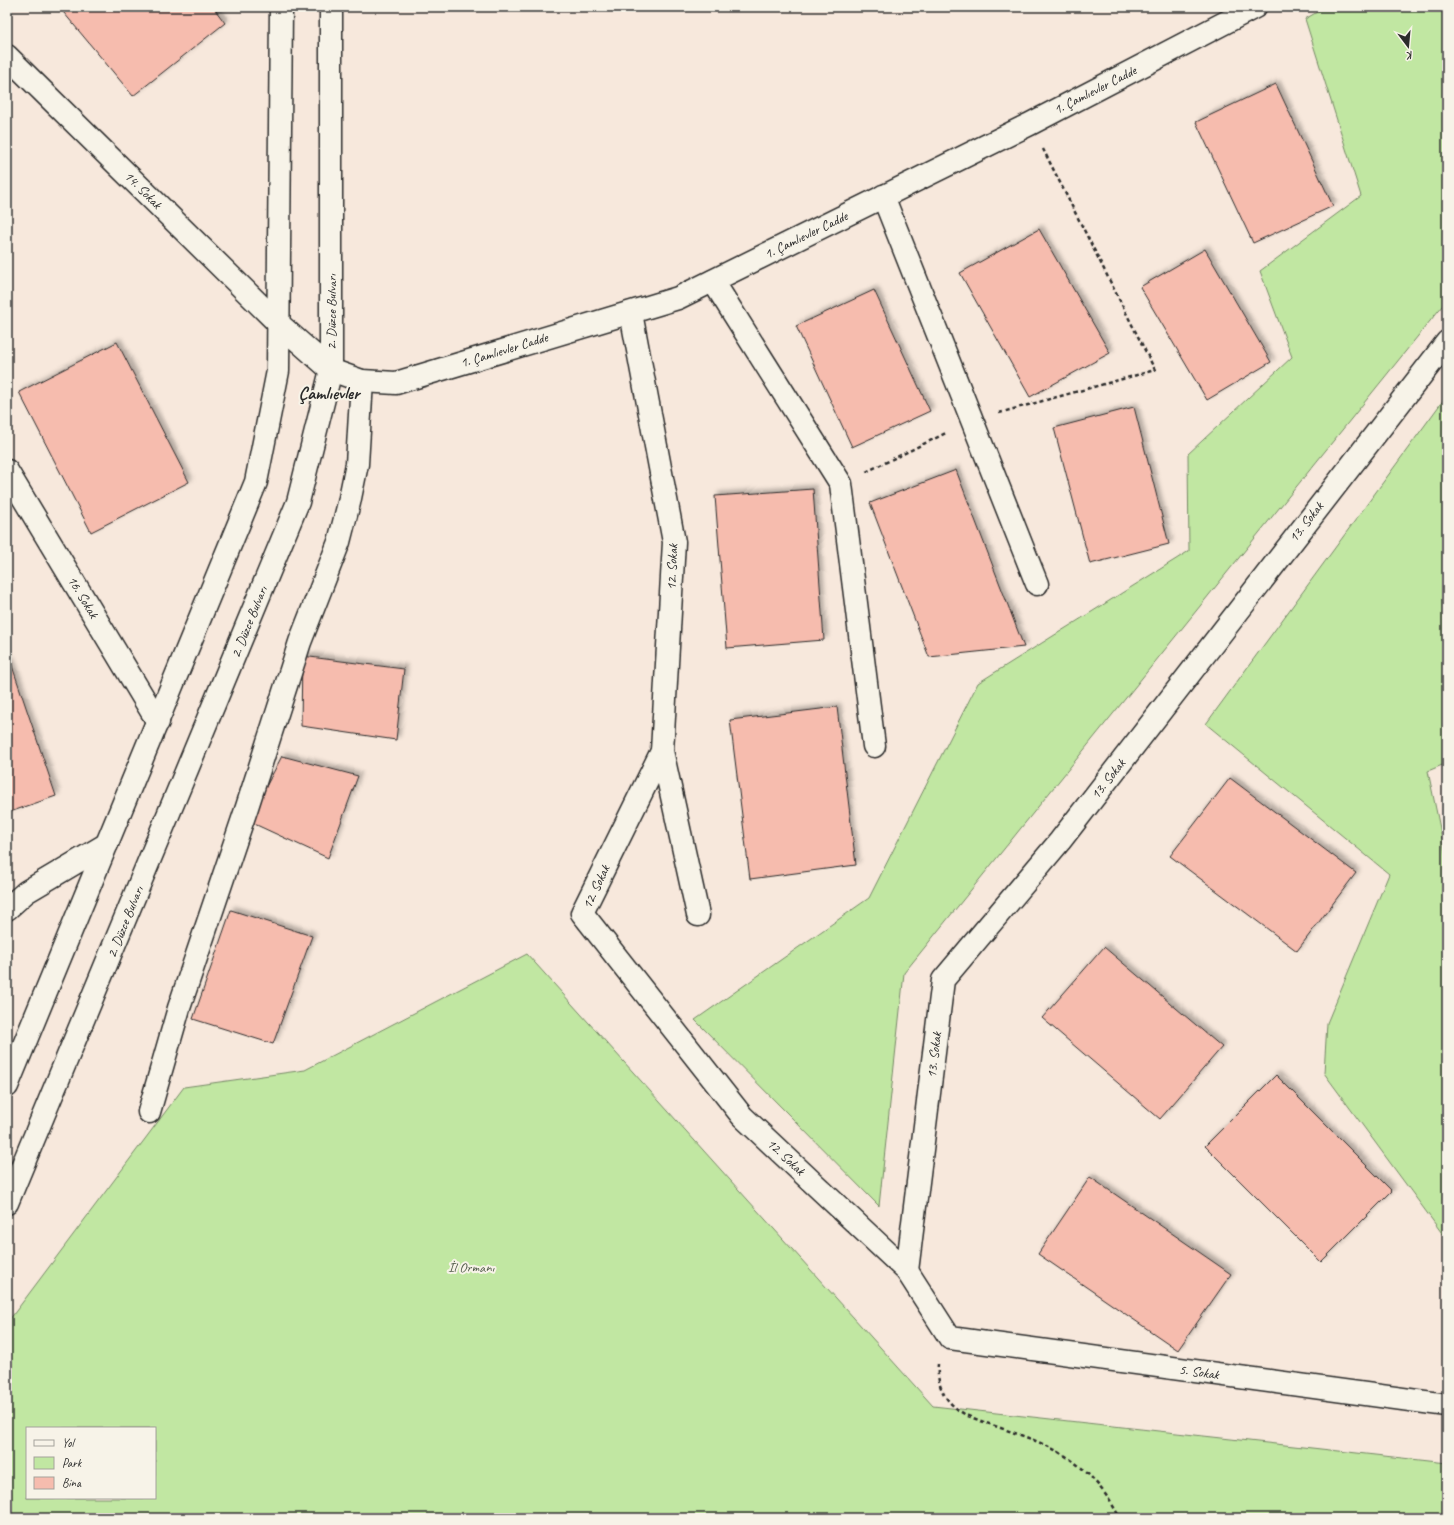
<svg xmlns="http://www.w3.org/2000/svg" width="1454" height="1525" font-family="Caveat,sans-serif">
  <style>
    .green { fill: #c1e7a2; stroke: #768966; fill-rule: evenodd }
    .building { fill: #f6bcae; stroke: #2b2b2b; filter: url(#shadow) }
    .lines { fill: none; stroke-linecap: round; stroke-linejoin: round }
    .street-casing { stroke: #2b2b2b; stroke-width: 25 }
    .secondary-casing { stroke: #2b2b2b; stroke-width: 25 }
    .path { stroke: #2b2b2b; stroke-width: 2.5; stroke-dasharray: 4 3; stroke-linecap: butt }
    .street { stroke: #f7f3e8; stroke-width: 22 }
    .secondary { stroke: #f7f3e8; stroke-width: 22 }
    .labels { text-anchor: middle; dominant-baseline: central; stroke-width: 4; stroke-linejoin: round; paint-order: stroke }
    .street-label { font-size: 14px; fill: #2b2b2b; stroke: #f7f3e8 }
    .park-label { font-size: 14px; fill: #505a49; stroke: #f7f3e8 }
    .district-label { font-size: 18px; font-weight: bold; fill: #2b2b2b; stroke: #f7f3e8 }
  </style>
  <defs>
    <filter id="shadow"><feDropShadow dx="3.5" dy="-3.5" stdDeviation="2" flood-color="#0004"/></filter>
  </defs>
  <rect width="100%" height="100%" fill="#f7e8dc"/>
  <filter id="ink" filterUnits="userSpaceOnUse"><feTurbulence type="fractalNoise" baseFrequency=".025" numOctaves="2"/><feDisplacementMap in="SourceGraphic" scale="8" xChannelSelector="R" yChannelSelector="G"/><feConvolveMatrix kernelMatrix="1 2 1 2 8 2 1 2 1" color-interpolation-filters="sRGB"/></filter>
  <g filter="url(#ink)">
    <g class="green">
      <polygon points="1326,7 1447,7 1447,300 904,973 879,1206 695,1020 869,898 978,683 1189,551 1188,454 1292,357 1260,271 1361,196 1305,19"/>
      <polygon points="1447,395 1447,763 1428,771 1447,862 1447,1240 1324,1073 1327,1023 1389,874 1206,724"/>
      <path d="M527 954 933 1406 1447 1463V1518H7V1323L184 1087 305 1070ZM27 1428H155V1498H27Z"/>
    </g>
    <g class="building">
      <polygon points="59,7 213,7 225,23 133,96"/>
      <polygon points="1276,84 1333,206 1253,243 1196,122"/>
      <polygon points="1039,229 1110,353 1030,397 960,273"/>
      <polygon points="1205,249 1271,362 1207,400 1140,287"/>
      <polygon points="874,290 930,411 852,447 796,326"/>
      <polygon points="117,342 189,482 91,532 19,392"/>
      <polygon points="1134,407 1169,544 1090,564 1054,428"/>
      <polygon points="956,470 1024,647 929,657 870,503"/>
      <polygon points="813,489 824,640 727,648 715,496"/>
      <polygon points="302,656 404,669 396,740 301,726"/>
      <polygon points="10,660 56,796 7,813 7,661"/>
      <polygon points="837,707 856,865 750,879 730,720"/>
      <polygon points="282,756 358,776 328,858 248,821"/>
      <polygon points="1230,778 1356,873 1297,951 1170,856"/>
      <polygon points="231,910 312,936 273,1044 193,1019"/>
      <polygon points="1104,947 1222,1047 1160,1119 1042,1018"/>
      <polygon points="1276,1075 1392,1191 1321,1262 1205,1146"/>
      <polygon points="1090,1177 1231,1274 1178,1350 1038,1254"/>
    </g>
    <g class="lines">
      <g class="street-casing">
        <g id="street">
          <polyline points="7,56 279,324 331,370 362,381 396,383 678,298 1030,124 1255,7"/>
          <polyline points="883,196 1037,584"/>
          <polyline points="713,281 841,484 874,746"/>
          <polyline points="631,313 674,542 662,751 582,913 742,1116 907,1271 950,1338 1447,1405"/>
          <polyline points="7,471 158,722"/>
          <polyline points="662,751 698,915"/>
          <polyline points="7,909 26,892 107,844"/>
          <polyline points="149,1112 179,1008 247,807 300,642 339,542 349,503 357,464 362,381"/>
          <polyline points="907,1271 943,980 1060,841 1447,342"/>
        </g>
      </g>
      <g class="secondary-casing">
        <g id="secondary">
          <polyline points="7,1086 256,482 278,371 281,7"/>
          <polyline points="7,1203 298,502 331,370 331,7"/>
        </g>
      </g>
      <g class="path">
        <polyline points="999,413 1155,370 1043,149"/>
        <polyline points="866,472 946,433"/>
        <path d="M938 1364C936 1388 947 1405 968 1416 1037 1443 1081 1446 1120 1518"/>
      </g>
      <use href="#street" class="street"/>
      <use href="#secondary" class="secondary"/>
    </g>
  </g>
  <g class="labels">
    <g class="street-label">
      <text transform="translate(1095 90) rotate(-27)">1. Çamlıevler Cadde</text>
      <text transform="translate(143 190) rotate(45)">14. Sokak</text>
      <text transform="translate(806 235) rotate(-26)">1. Çamlıevler Cadde</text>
      <text transform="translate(331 312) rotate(-90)">2. Düzce Bulvarı</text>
      <text transform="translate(504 350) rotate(-17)">1. Çamlıevler Cadde</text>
      <text transform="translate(1306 522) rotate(-52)">13. Sokak</text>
      <text transform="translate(672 567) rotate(-88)">12. Sokak</text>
      <text transform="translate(83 597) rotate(59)">16. Sokak</text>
      <text transform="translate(249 622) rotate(-68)">2. Düzce Bulvarı</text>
      <text transform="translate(1108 779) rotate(-52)">13. Sokak</text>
      <text transform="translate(596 887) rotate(-65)">12. Sokak</text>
      <text transform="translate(125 922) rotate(-68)">2. Düzce Bulvarı</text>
      <text transform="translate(934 1055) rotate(-83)">13. Sokak</text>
      <text transform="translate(786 1157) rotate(43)">12. Sokak</text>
      <text transform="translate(1199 1372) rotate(8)">5. Sokak</text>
    </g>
    <g class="park-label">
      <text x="471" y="1267">İl Ormanı</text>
    </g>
    <g class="district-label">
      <text x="329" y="393">Çamlıevler</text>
    </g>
  </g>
  <rect width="1454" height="1525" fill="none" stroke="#f7f3e8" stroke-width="24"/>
  <rect x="12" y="12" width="1430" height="1501" fill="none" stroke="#2b2b2b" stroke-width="1.5" filter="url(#ink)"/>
  <rect x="26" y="1427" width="130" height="72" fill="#f7f3e8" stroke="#a5a39c"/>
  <rect x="34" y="1440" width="20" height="6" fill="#f7f3e8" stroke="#a5a39c"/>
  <text x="62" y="1447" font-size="12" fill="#2b2b2b">Yol</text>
  <rect x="34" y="1457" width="20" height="12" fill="#c1e7a2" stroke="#a5a39c"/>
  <text x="62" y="1467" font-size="12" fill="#2b2b2b">Park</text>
  <rect x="34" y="1477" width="20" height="12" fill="#f6bcae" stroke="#a5a39c"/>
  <text x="62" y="1487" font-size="12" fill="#2b2b2b">Bina</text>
  <g transform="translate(1408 46) rotate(164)" stroke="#f7f3e8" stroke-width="3" paint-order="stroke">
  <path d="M0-3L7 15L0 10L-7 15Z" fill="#2b2b2b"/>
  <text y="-6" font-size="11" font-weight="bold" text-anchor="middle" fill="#2b2b2b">K</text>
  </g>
</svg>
